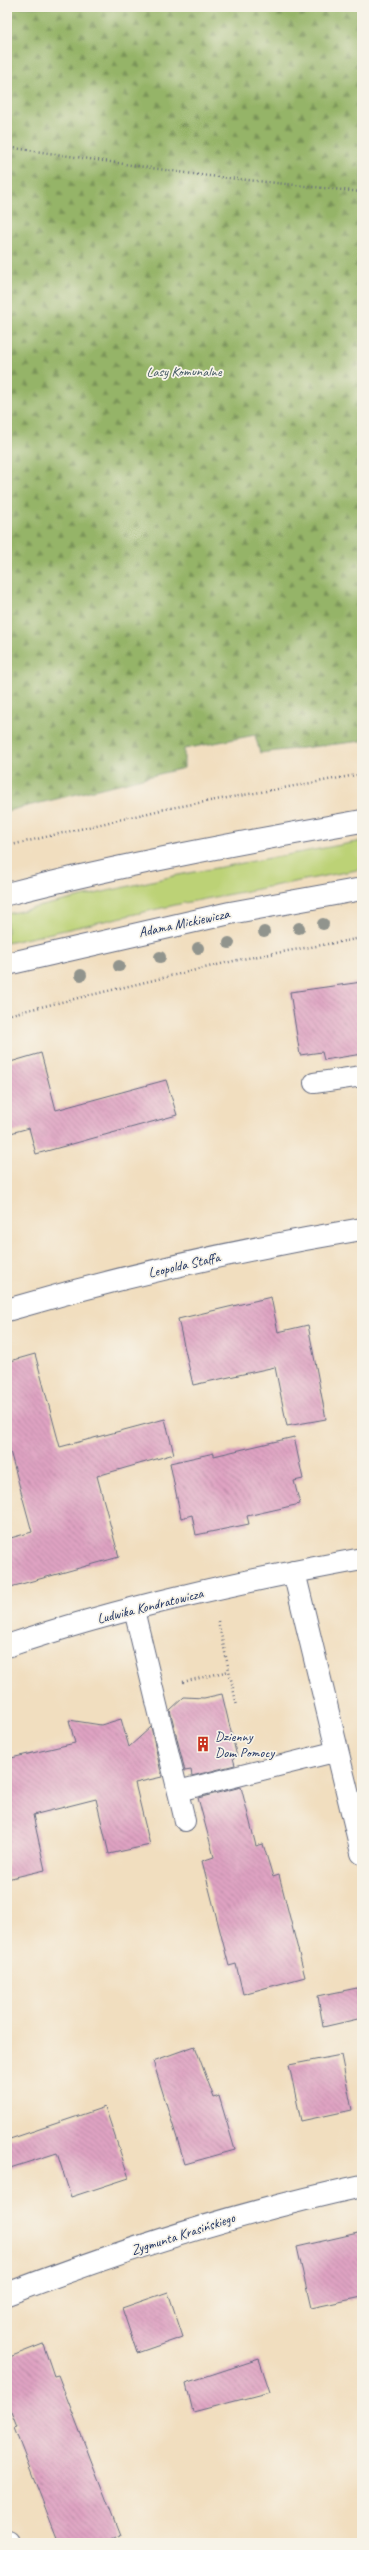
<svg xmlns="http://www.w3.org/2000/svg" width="369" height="2550" font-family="Caveat,sans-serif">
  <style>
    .grass { fill: #bcd276; stroke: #6c806a }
    .forest { fill: url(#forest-firs); stroke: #587262 }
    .building { fill: url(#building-back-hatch) }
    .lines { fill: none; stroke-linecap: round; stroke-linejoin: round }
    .lane-casing { stroke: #666c80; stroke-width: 22 }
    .street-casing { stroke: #666c80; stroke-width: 24 }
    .secondary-casing { stroke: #666c80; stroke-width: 24 }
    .path { stroke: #666c80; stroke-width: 2.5; stroke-dasharray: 1 3; stroke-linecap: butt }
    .lane { stroke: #fff; stroke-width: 20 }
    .street { stroke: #fff; stroke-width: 22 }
    .secondary { stroke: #fff; stroke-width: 22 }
    .tree { fill: #91948d }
    .labels { text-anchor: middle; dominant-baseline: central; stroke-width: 3.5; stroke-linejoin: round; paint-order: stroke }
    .park-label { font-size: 14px; fill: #435864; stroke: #f7f3e8 }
    .street-label { font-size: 14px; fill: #1b2f5e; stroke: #f7f3e8 }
    .poi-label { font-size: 14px; fill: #1b2f5e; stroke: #f7f3e8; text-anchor: start }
  </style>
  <defs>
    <pattern id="forest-firs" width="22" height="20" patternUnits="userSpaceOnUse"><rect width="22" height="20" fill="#95b467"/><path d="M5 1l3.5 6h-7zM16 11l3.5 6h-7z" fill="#799358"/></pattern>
    <pattern id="building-back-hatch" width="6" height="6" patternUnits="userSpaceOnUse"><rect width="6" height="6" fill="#dfa3c2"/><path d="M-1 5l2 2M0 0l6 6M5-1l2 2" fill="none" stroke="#b485a1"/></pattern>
  </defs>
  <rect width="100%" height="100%" fill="#f7f3e8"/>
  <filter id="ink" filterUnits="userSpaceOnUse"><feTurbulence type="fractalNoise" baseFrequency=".025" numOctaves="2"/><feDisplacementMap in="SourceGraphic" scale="8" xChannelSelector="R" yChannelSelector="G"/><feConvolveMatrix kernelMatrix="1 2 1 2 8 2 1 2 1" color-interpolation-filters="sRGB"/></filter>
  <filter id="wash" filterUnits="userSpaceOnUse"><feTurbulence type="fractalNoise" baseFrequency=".012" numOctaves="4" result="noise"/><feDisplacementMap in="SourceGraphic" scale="16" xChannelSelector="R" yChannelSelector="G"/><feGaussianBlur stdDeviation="0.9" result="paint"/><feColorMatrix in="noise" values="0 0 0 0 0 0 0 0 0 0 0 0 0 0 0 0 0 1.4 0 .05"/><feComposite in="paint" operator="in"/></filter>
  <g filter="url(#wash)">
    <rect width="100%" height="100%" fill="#f1debf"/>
    <polygon class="grass" points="362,841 362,869 184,903 7,943 7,914 178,875"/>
    <polygon class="forest" points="7,7 362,7 362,741 260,753 255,735 184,749 184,768 7,811"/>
    <g id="blocks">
      <g class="building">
        <polygon points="362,982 362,1054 324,1060 322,1052 300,1055 290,992"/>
        <polygon points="41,1053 56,1110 166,1080 177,1115 36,1154 29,1128 7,1134 7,1063"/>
        <polygon points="271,1297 278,1332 308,1325 326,1419 287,1426 275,1367 193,1385 178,1319"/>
        <polygon points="35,1354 60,1447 165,1419 174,1454 97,1476 119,1557 7,1588 7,1539 32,1532 7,1440 7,1362"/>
        <polygon points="294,1437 303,1479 294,1481 300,1504 247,1516 249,1524 196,1535 192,1515 181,1518 170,1463 214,1453 214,1456"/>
        <polygon points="222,1694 237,1757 233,1758 235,1765 192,1776 191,1770 185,1771 170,1710 184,1697 204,1698"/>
        <polygon points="121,1719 129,1747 151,1727 162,1777 135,1783 150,1845 109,1854 96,1799 33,1815 45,1870 7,1879 7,1759 75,1743 69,1720 101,1725"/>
        <polygon points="241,1787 256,1846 263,1844 273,1877 279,1875 305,1977 243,1994 236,1964 229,1966 202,1861 214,1857 198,1798"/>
        <polygon points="357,1988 362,2018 323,2027 318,1996"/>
        <polygon points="195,2046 214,2098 219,2096 235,2150 185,2164 153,2061"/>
        <polygon points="341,2055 352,2110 301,2121 289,2065"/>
        <polygon points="105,2107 129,2178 71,2197 57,2153 7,2169 7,2140"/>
        <polygon points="362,2232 362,2297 311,2308 297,2247"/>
        <polygon points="168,2292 183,2337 137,2353 122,2308"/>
        <polygon points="43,2344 54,2376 58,2375 120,2535 104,2543 59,2543 14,2428 17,2427 7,2402 7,2358"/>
        <polygon points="259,2359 270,2392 193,2412 186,2383"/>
      </g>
    </g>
  </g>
  <g filter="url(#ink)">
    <use href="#blocks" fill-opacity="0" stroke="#666c80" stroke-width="1"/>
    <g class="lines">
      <g class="lane-casing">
        <g id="lane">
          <polyline points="314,1083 362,1076"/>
          <polyline points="134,1610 185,1821"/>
          <polyline points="178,1791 338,1751"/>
        </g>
      </g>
      <g class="street-casing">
        <g id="street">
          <path d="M7 1310C123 1276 243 1249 362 1229"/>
          <polyline points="294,1572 362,1853"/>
          <path d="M7 1646C122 1607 243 1581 362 1559"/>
          <path d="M7 2294C122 2250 241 2212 362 2186"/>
          <polyline points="7,2542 7,2543"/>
        </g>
      </g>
      <g class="secondary-casing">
        <g id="secondary">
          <path d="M7 894C124 864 243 842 362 821"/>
          <polyline points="7,964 230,913 362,889"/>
        </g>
      </g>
      <g class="path">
        <polyline points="7,147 200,175 362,192"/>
        <polyline points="7,846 165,809 362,774"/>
        <polyline points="7,1015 242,959 362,938"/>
        <polyline points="218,1621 237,1706"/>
        <polyline points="183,1682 229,1671"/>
      </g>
      <use href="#lane" class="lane"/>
      <use href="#street" class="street"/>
      <use href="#secondary" class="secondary"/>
    </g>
    <g class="tree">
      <circle cx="323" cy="924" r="6"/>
      <circle cx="299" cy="928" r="6"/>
      <circle cx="264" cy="932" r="6"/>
      <circle cx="229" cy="943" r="6"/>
      <circle cx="198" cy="948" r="6"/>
      <circle cx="160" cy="957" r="6"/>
      <circle cx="119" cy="966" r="6"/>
      <circle cx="81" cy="975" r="6"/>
    </g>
  </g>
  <defs>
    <g id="building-bare" transform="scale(1.2)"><path d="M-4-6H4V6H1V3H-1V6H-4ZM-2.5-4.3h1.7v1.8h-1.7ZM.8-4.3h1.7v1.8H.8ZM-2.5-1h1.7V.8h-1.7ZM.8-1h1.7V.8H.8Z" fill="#c8321e" stroke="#f7f3e8" stroke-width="2.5" paint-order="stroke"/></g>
  </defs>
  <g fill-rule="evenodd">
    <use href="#building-bare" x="203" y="1744"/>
  </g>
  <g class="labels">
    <g class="park-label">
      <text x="184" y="371">Lasy Komunalne</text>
    </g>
    <g class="street-label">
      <text transform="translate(184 923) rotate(-12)">Adama Mickiewicza</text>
      <text transform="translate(184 1265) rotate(-13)">Leopolda Staffa</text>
      <text transform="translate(150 1606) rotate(-14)">Ludwika Kondratowicza</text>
      <text transform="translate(183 2234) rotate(-18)">Zygmunta Krasińskiego</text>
    </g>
    <g class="poi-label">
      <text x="215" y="1736">Dzienny<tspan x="215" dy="16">Dom Pomocy</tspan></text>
    </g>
  </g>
  <rect width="369" height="2550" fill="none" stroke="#f7f3e8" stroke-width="24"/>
</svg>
